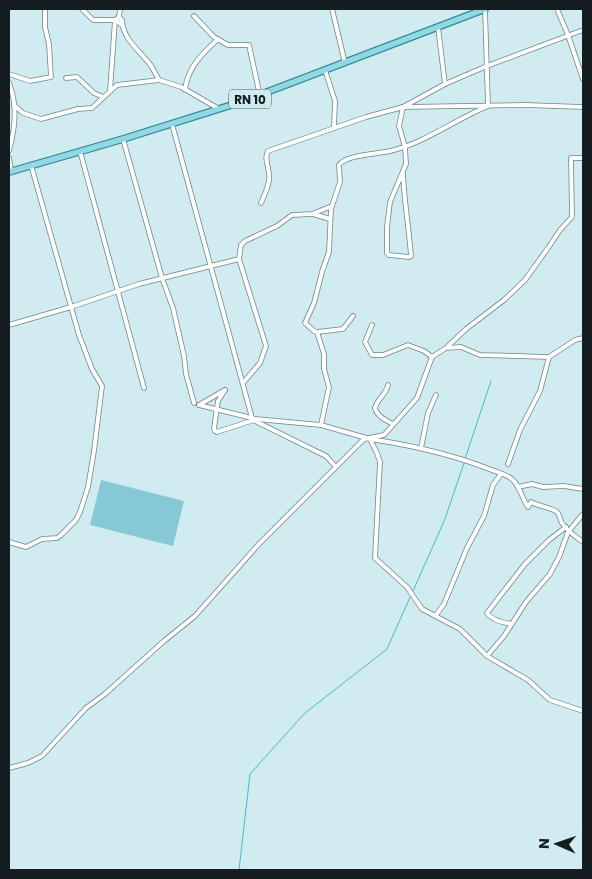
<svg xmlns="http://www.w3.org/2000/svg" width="592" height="879" font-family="Poppins,sans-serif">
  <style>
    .green { fill: #86c8d4 }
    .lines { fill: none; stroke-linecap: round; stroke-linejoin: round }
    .stream { stroke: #48b9ca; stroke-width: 1 }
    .minor-casing { stroke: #6b8388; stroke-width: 5.5 }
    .primary-casing { stroke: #348692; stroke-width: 8 }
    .minor { stroke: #fff; stroke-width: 4 }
    .primary { stroke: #90d8e3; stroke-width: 5.5 }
    .labels { text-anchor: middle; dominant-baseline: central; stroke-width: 4.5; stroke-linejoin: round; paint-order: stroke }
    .shield { fill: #d0ecf0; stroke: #4c5c5e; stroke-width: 1 }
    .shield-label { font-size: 12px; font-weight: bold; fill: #141e20 }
  </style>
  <rect width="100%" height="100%" fill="#d0ecf0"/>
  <polygon class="green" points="101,480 184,501 173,546 90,525"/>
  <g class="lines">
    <g class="stream">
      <polyline points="465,459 491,381"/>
      <polyline points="413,591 445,519 464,463"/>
      <polyline points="239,870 250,774 305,713 387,649 411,595"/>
    </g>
    <g class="minor-casing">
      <g id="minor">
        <polyline points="82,9 93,20 115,20 110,91"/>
        <polyline points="120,9 119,17 115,20 122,25"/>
        <polyline points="332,9 345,63"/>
        <polyline points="557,9 568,35 583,79"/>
        <polyline points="194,16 214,37 228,45 249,45 260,96"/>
        <path d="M119 17 122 20C123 39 138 49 149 63 153 68 156 75 159 80"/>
        <polyline points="438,27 445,84"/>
        <polyline points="325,70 335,101 334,128"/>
        <polyline points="9,74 30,81 51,77 49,44 45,27 45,9"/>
        <polyline points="66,78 77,77 94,93 103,97"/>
        <path d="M9 83C18 106 15 128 9 151"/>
        <path d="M185 89C188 67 202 54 218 39"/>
        <polyline points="14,105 23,113 41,119 78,109 92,108 117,85 159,80 181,87 219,109"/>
        <path d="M403 107 399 126 405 147 406 164 390 202 387 227V253L389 255 409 257 411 256C409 228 404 201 403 173"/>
        <polyline points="403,107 526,105 583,107"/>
        <polyline points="172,124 252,418"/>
        <polyline points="123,139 162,278 173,308 184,356 186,374 194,403"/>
        <polyline points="80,151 144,388"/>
        <polyline points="9,158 11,171"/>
        <path d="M261 203C264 196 268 188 269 180 271 170 263 160 268 151L366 117 403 107 445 84 487 66 583 30"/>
        <polyline points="313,214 330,219"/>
        <path d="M353 316 343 329 317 332 314 331 305 323 314 303 322 272 329 252 331 209 340 182 339 165C345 155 377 154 390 151 425 143 454 120 488 106L485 9"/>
        <polyline points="9,325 71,307 139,284 239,259"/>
        <polyline points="372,325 365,342 372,355 383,355 408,345 424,351 432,357"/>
        <polyline points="317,332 324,354 324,369 329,387 321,425"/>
        <polyline points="446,348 466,329 504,300 525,280 548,248 560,230 572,217 571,158 583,158"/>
        <polyline points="243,383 260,363 266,346 239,259 241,245 245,241 277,226 292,215 312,214 332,206"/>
        <path d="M388 385C386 395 377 399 375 408 377 416 385 420 393 424"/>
        <polyline points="225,390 218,401 214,428 215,431 217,432 254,420"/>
        <polyline points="199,405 256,419 321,425 370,439 377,453 380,462 375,558 407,587 422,609 460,629 487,656 528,680 550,700 583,711"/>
        <polyline points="199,405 225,390"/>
        <polyline points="253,420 326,456 335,466"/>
        <path d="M370 439C410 445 451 454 489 469 497 472 507 474 513 480 521 488 522 499 528 507L531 502C538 506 553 508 557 512 560 515 560 520 562 523 568 532 575 536 583 542"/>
        <polyline points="421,448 428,413 436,395"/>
        <polyline points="508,464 520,430 540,391 549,357"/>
        <polyline points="518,487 532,484 543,487 564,486 583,489"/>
        <polyline points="9,542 26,547 42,539 57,538 61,535 76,520 80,512 88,487 94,451 102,386 92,369 79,335 31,165"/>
        <polyline points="436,615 444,604 467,548 484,516 493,485 501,474"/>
        <path d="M512 624C504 623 492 620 487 613L525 564 549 540 566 527"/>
        <polyline points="487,656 504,636 526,602 550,574 559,557 568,532 583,514"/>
        <polyline points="9,768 28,763 42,756 86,708 105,694 164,641 195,616 258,545 364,439 384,435 417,398 432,357 446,348 461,347 480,355 549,357 575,340 583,338"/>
      </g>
    </g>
    <g class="primary-casing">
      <polyline id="primary" points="9,172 123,139 241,102 485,9"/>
    </g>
    <use href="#minor" class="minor"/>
    <use href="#primary" class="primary"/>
  </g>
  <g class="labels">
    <rect class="shield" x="229" y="89.5" width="42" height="19" rx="4"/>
    <g class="shield-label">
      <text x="250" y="99">RN 10</text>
    </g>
  </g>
  <rect width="592" height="879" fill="none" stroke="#141e20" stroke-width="20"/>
  <g transform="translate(557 844) rotate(272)" stroke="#d0ecf0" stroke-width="4" paint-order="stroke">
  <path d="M0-4L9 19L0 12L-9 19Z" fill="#141e20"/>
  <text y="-8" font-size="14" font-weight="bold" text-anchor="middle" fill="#141e20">N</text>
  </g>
</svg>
